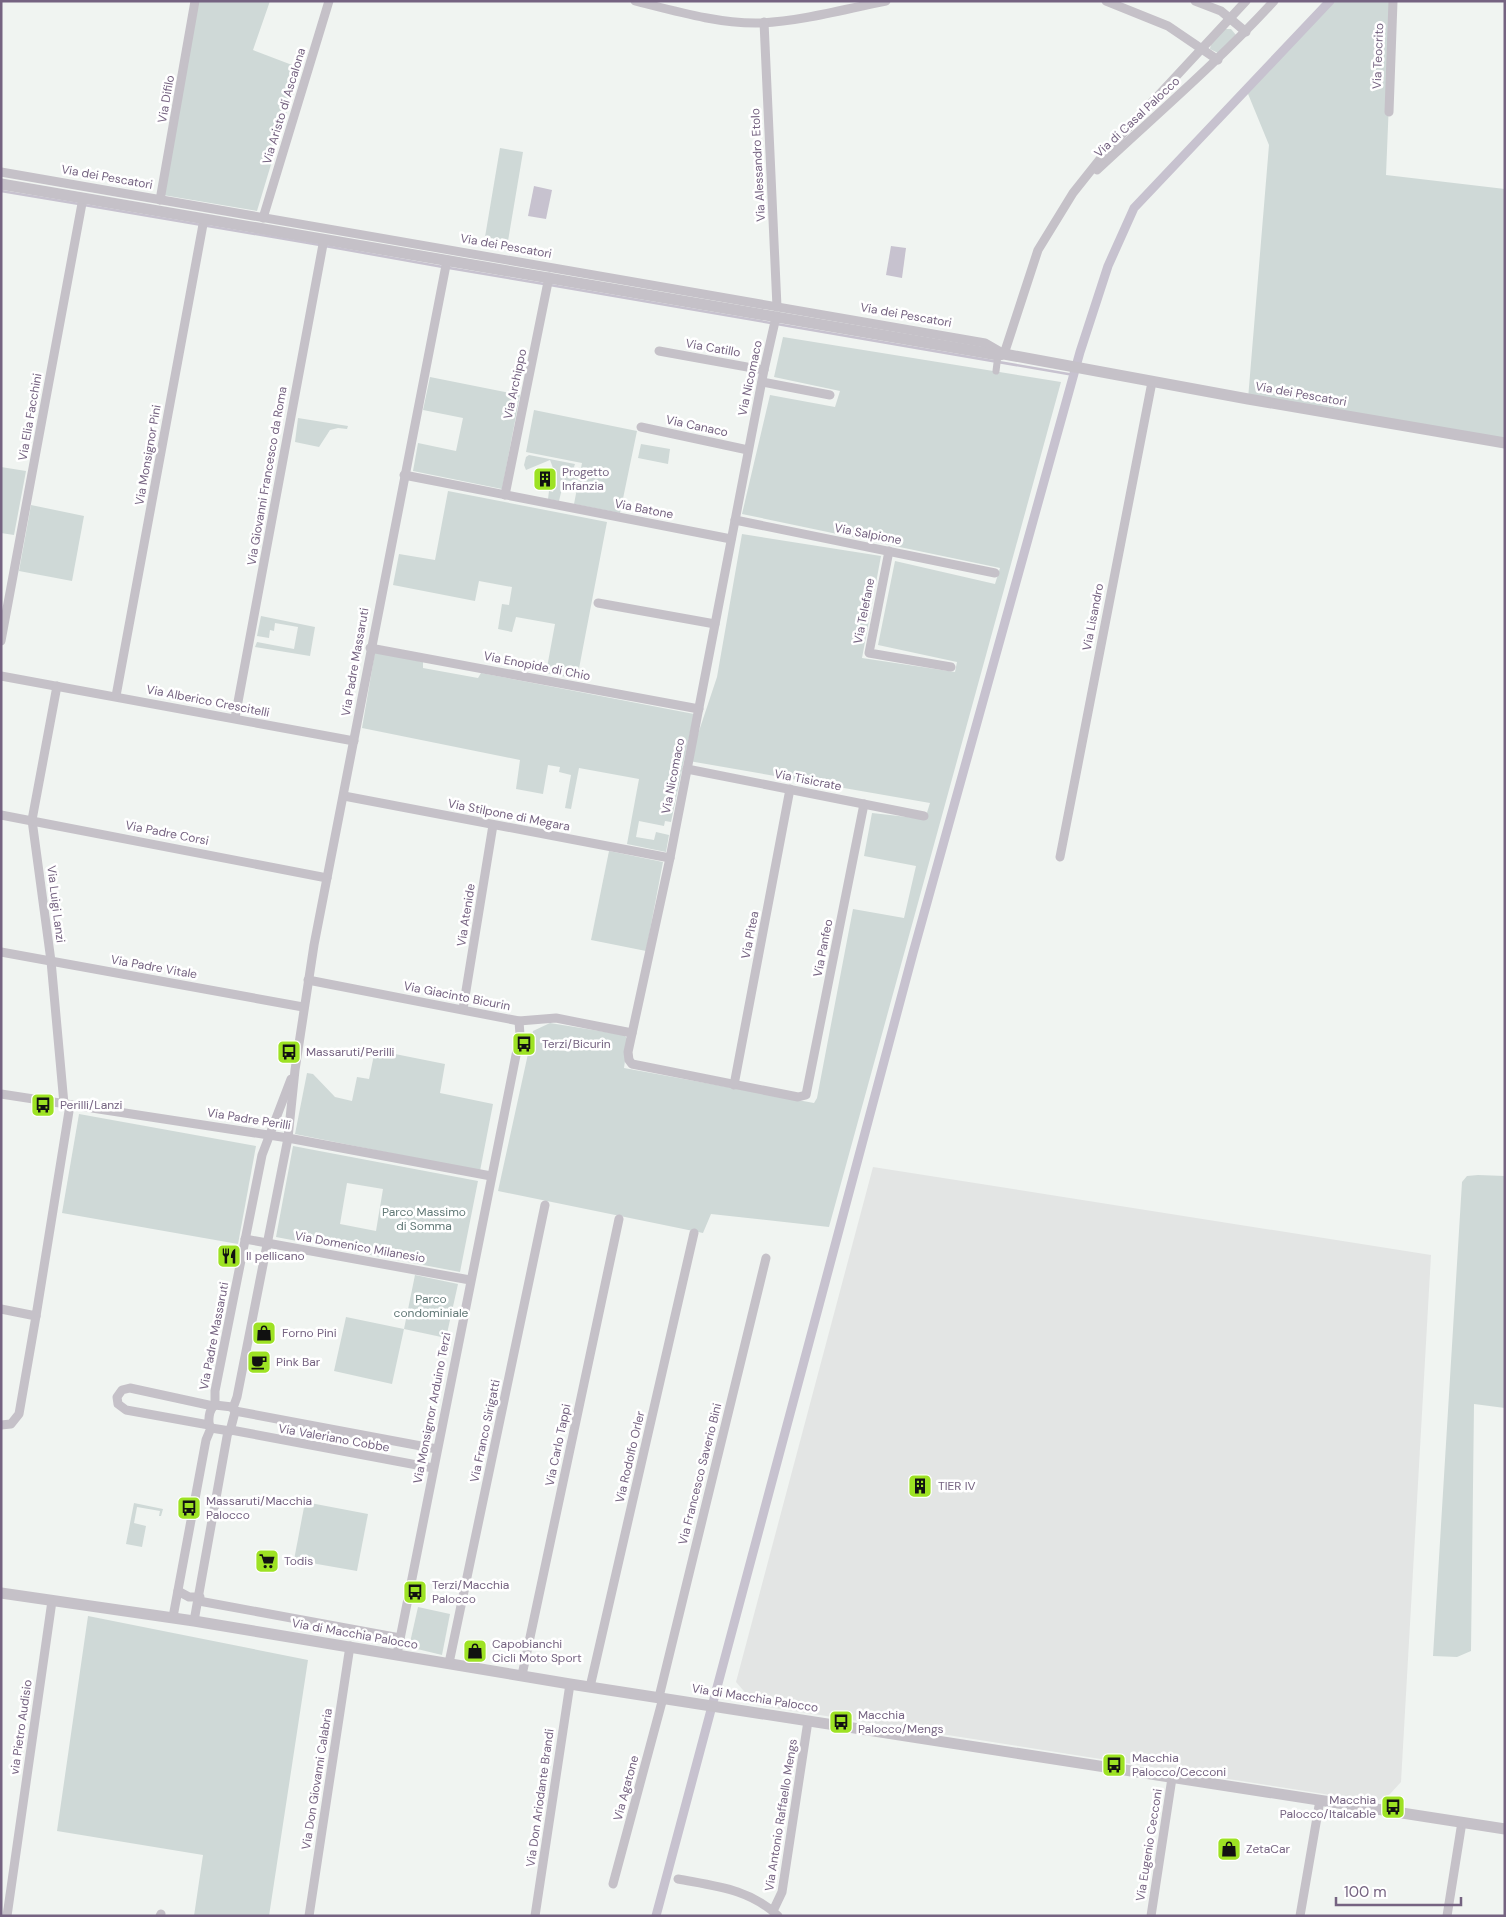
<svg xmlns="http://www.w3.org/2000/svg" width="1506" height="1917" font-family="'DM Sans',sans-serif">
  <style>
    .built { fill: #e3e5e4 }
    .green { fill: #cfd9d7; fill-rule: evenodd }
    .water { fill: #c7c2cf }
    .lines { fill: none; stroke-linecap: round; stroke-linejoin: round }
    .stream { stroke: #c7c2cf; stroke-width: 2.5 }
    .canal { stroke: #c7c2cf; stroke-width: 9 }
    .pedestrian { stroke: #c5c1c8; stroke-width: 7 }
    .minor { stroke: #c5c1c8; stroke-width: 9 }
    .tertiary { stroke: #c5c1c8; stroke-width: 11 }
    .labels { text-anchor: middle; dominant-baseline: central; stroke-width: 5; stroke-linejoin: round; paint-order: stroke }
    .street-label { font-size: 12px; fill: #756381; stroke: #fff }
    .poi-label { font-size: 12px; fill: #756381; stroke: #fff; text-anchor: start }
    .park-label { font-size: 12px; fill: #627977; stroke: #fff }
  </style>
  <rect width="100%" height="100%" fill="#f0f4f1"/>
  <polygon class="built" points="873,1167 1431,1255 1401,1782 1390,1794 1375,1802 756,1705 736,1682"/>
  <g class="green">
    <polygon points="197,1 270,1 253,50 300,68 257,211 163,195"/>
    <polygon points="1330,1 1388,1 1393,3 1386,175 1505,189 1505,443 1248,399 1269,145 1246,89"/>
    <polygon points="1225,29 1231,29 1236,35 1218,53 1210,49 1211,44"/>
    <polygon points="500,148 523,152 508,241 485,237"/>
    <polygon points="783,337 1061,382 829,1227 711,1214 703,1233 498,1191 533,1031 550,1023 624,1035 628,1039 624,1068 814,1103 817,1098 853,909 904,918 916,866 864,856 872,813 925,819 930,803 689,761 717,677 742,534 881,556 862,658 955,672 957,662 878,645 895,561 995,584 1000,568 742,514 770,395 835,407 840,391 774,377"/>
    <polygon points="430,377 520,395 502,489 413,471 418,443 456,451 463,418 423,410"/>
    <polygon points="534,410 637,431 620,513 574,504 582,463 526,452"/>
    <polygon points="298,418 348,426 347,429 338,428 330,430 319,447 295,442"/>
    <polygon points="641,444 670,449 668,464 638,458"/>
    <polygon points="529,455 575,464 573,470 579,471 577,482 564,480 559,501 548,499 549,491 553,492 556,476 550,460 526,470 524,465 526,457"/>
    <polygon points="1,467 26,471 14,535 1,533"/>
    <polygon points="448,491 607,522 577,679 546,673 555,624 516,617 512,632 498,629 502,604 509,605 512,587 479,581 475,601 393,585 399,554 435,560"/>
    <polygon points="31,505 84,516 72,581 19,571"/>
    <polygon points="261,616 315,627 310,656 255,647 257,642 294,649 298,627 275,623 274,631 270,630 269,638 257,636"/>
    <polygon points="375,652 423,662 423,668 478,678 481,673 694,714 671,822 665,821 664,826 639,821 636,837 654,840 656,832 669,835 666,852 627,844 639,779 579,768 571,809 565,808 571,775 559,772 560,767 548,765 543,794 516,789 520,760 362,728"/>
    <polygon points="609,851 663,862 646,951 591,940"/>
    <polygon points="375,1050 445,1064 440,1093 493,1104 480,1171 295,1134 307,1073 313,1074 335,1097 352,1101 357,1077 369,1079"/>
    <polygon points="79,1114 256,1146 238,1244 62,1213"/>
    <path d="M293 1146 478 1181 460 1272 276 1237ZM347 1183 383 1189 376 1231 340 1224Z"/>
    <polygon points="1478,1175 1505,1176 1505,1408 1474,1404 1471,1651 1457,1657 1433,1656 1462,1182 1467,1176"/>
    <polygon points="415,1275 458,1284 446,1338 404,1329 392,1384 334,1371 346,1317 404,1329"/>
    <polygon points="305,1502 368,1514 357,1571 294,1560"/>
    <polygon points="134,1503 163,1509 161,1516 159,1516 160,1511 137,1507 134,1523 146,1526 142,1547 126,1544"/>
    <polygon points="418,1607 450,1614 442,1655 409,1647"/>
    <polygon points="88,1616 308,1660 269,1916 194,1916 203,1855 57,1831"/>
  </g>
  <g class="water">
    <polygon points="534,186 552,190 546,219 528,216"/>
    <polygon points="891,246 906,248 902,278 886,275"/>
  </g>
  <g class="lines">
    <g class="stream">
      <polyline points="1,191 79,204"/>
      <polyline points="84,205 320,245"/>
      <polyline points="325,246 443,267"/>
      <polyline points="449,268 544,284"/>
      <polyline points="550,285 1074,375"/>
    </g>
    <polyline class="canal" points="656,1916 913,953 1080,352 1108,266 1134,208 1330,1"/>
    <polyline class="pedestrian" points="996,371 998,355"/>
    <g class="minor">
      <path d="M635 1C675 11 719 24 760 23 802 21 845 9 886 1"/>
      <polyline points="1106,1 1168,26 1218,60"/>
      <polyline points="1195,1 1221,11 1246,32"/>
      <polyline points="764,22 777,307"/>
      <polyline points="1389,112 1393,1"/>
      <path d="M1097 170C1157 114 1219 61 1274 1"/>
      <polyline points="1,172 985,343 1004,354 1038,250 1073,193 1104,154 1246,1"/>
      <polyline points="160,200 195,1"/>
      <polyline points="263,218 329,1"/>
      <polyline points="776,317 764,370 670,858 628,1052 629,1060 632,1064 798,1097 806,1095 864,804"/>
      <polyline points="659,351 764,370"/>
      <polyline points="762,382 830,395"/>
      <polyline points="641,427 748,450"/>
      <polyline points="404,475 731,539"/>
      <polyline points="505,495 549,277"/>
      <polyline points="735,520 995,573"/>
      <polyline points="889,551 869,653 951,667"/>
      <polyline points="598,603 715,624"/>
      <polyline points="1,641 83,198"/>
      <polyline points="370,648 699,709"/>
      <polyline points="1,676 354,741"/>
      <polyline points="57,686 32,820 51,961 64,1104"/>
      <polyline points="116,696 204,219"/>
      <polyline points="235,718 324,239"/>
      <polyline points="687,769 924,816"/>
      <polyline points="344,796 670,858"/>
      <polyline points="1,815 327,878"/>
      <polyline points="1060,857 1152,382"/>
      <polyline points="1,952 303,1007"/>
      <polyline points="308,980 519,1021 556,1018 632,1033"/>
      <polyline points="463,1009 493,825"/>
      <polyline points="734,1085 790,789"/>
      <polyline points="1,1094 288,1138 491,1176"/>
      <polyline points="245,1239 470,1280"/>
      <polyline points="1,1309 36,1316 70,1105"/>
      <polyline points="215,1405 215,1391 262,1155 291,1079"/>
      <polyline points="233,1408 237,1397 288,1138 295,1070 314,945 447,260"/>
      <polyline points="235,1411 437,1449"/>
      <polyline points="1,1425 11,1424 19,1414 36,1316"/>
      <polyline points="209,1425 126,1410 118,1404 117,1397 122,1390 130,1388 213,1406"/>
      <polyline points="211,1428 230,1431 235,1412 232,1407 215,1405"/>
      <path d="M211 1428C207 1422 209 1409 215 1405"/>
      <polyline points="231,1430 433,1468"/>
      <polyline points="178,1591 189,1597 200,1597"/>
      <polyline points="199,1601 400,1638"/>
      <polyline points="173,1617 206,1440 211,1428"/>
      <polyline points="194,1621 228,1431"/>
      <polyline points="397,1654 520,1035 519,1021"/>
      <polyline points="449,1663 545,1205"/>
      <polyline points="522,1675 619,1219"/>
      <polyline points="590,1687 694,1233"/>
      <polyline points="659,1697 766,1258"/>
      <path d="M678 1879C715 1886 750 1889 778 1916"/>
      <polyline points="613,1884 663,1698"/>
      <polyline points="773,1911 782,1892 808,1721"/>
      <polyline points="7,1916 52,1601"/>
      <polyline points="160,1916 161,1914"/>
      <polyline points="309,1916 350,1646"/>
      <polyline points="535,1916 570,1684"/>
      <polyline points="1151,1916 1172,1778"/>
      <polyline points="1300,1916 1320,1800"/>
      <polyline points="1447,1916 1462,1822"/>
    </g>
    <g class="tertiary">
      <polyline points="1,184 998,355 1004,354 1248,399 1505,443"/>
      <polyline points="1,1593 194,1621 570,1684 1505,1829"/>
    </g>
  </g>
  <defs>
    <g id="building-square" transform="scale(1.25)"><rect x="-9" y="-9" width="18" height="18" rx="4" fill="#9de223" stroke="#fff"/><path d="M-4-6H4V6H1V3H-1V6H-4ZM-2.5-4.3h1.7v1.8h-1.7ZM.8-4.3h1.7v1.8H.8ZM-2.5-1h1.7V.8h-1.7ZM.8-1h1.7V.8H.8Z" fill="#111"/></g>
    <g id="bus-square" transform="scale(1.25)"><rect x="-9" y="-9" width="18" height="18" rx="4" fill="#9de223" stroke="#fff"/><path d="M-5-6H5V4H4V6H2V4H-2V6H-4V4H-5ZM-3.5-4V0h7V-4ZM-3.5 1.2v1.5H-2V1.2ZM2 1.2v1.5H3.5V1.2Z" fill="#111"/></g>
    <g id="restaurant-square" transform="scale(1.25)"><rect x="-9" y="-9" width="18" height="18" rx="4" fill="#9de223" stroke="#fff"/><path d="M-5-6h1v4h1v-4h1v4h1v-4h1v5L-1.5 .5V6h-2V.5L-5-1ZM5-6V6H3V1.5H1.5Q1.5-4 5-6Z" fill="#111"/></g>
    <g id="shop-square" transform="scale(1.25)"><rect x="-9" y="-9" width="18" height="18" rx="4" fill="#9de223" stroke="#fff"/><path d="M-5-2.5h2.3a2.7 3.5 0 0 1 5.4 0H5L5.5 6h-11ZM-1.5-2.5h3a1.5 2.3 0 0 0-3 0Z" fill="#111"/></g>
    <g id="cafe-square" transform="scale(1.25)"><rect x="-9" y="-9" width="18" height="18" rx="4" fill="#9de223" stroke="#fff"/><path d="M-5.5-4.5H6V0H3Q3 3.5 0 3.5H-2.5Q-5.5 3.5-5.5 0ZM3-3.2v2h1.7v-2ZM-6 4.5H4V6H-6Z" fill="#111"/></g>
    <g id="supermarket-square" transform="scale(1.25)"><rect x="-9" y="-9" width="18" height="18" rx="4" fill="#9de223" stroke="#fff"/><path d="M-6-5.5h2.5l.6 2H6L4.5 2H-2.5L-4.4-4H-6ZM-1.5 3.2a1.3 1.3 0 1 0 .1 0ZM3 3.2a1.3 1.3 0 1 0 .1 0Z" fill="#111"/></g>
  </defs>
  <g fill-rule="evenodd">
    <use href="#building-square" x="545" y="479"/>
    <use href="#bus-square" x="524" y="1044"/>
    <use href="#bus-square" x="289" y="1052"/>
    <use href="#bus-square" x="43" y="1105"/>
    <use href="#restaurant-square" x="229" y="1256"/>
    <use href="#shop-square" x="264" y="1333"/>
    <use href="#cafe-square" x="259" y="1362"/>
    <use href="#building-square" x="920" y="1486"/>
    <use href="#bus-square" x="189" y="1508"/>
    <use href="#supermarket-square" x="267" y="1561"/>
    <use href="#bus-square" x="415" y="1592"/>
    <use href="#shop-square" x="475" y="1651"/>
    <use href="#bus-square" x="841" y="1722"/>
    <use href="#bus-square" x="1114" y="1765"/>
    <use href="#bus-square" x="1393" y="1807"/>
    <use href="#shop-square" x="1229" y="1849"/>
  </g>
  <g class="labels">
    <g class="street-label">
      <text transform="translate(1378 56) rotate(-88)">Via Teocrito</text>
      <text transform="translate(166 99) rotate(-80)">Via Difilo</text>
      <text transform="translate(284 106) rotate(-73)">Via Aristo di Ascalona</text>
      <text transform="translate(1137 117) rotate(-43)">Via di Casal Palocco</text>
      <text transform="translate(758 165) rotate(-93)">Via Alessandro Etolo</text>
      <text transform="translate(107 177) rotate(10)">Via dei Pescatori</text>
      <text transform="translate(506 246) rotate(10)">Via dei Pescatori</text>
      <text transform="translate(906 315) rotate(10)">Via dei Pescatori</text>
      <text transform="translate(713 348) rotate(10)">Via Catillo</text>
      <text transform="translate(750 378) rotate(-78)">Via Nicomaco</text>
      <text transform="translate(515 384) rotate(-78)">Via Archippo</text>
      <text transform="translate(1301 394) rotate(10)">Via dei Pescatori</text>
      <text transform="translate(30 417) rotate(-80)">Via Elia Facchini</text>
      <text transform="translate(697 426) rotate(12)">Via Canaco</text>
      <text transform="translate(148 455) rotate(-80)">Via Monsignor Pini</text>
      <text transform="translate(267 476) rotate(-80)">Via Giovanni Francesco da Roma</text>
      <text transform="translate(644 509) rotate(11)">Via Batone</text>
      <text transform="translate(868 534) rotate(11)">Via Salpione</text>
      <text transform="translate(864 611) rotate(-79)">Via Telefane</text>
      <text transform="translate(1093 617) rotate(-79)">Via Lisandro</text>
      <text transform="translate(355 662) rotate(-80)">Via Padre Massaruti</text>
      <text transform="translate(537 666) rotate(11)">Via Enopide di Chio</text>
      <text transform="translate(208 701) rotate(11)">Via Alberico Crescitelli</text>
      <text transform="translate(673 776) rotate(-79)">Via Nicomaco</text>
      <text transform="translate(808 780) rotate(11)">Via Tisicrate</text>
      <text transform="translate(509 815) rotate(11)">Via Stilpone di Megara</text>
      <text transform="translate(167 833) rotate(11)">Via Padre Corsi</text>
      <text transform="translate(56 904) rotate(83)">Via Luigi Lanzi</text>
      <text transform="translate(466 915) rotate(-81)">Via Atenide</text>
      <text transform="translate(750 935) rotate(-79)">Via Pitea</text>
      <text transform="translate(823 948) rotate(-79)">Via Panfeo</text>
      <text transform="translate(154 967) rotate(10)">Via Padre Vitale</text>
      <text transform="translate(457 996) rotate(11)">Via Giacinto Bicurin</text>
      <text transform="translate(249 1119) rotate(9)">Via Padre Perilli</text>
      <text transform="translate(360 1247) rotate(10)">Via Domenico Milanesio</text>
      <text transform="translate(214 1336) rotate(-79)">Via Padre Massaruti</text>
      <text transform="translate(432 1408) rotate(-79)">Via Monsignor Arduino Terzi</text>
      <text transform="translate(485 1431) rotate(-78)">Via Franco Sirigatti</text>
      <text transform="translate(334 1438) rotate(10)">Via Valeriano Cobbe</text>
      <text transform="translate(558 1445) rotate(-78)">Via Carlo Tappi</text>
      <text transform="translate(630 1457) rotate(-77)">Via Rodolfo Orler</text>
      <text transform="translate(700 1474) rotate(-76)">Via Francesco Saverio Bini</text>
      <text transform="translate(355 1634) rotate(10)">Via di Macchia Palocco</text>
      <text transform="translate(755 1698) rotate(9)">Via di Macchia Palocco</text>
      <text transform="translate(21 1727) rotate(-82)">via Pietro Audisio</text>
      <text transform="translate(317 1779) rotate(-81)">Via Don Giovanni Calabria</text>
      <text transform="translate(626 1788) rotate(-75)">Via Agatone</text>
      <text transform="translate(540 1798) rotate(-82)">Via Don Ariodante Brandi</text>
      <text transform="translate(781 1815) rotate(-81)">Via Antonio Raffaello Mengs</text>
      <text transform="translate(1149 1845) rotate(-81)">Via Eugenio Cecconi</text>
    </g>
    <g class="poi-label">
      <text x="562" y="472">Progetto<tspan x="562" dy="14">Infanzia</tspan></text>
      <text x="542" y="1044">Terzi/Bicurin</text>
      <text x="306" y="1052">Massaruti/Perilli</text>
      <text x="60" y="1105">Perilli/Lanzi</text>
      <text x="246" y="1256">Il pellicano</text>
      <text x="282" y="1333">Forno Pini</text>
      <text x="276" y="1362">Pink Bar</text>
      <text x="938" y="1486">TIER IV</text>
      <text x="206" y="1501">Massaruti/Macchia<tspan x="206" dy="14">Palocco</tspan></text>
      <text x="284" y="1561">Todis</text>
      <text x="432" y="1585">Terzi/Macchia<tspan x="432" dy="14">Palocco</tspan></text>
      <text x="492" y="1644">Capobianchi<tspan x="492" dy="14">Cicli Moto Sport</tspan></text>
      <text x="858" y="1715">Macchia<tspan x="858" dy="14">Palocco/Mengs</tspan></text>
      <text x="1132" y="1758">Macchia<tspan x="1132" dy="14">Palocco/Cecconi</tspan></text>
      <text x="1376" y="1800" text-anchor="end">Macchia<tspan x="1376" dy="14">Palocco/Italcable</tspan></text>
      <text x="1246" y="1849">ZetaCar</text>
    </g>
    <g class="park-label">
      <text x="424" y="1212">Parco Massimo<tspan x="424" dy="14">di Somma</tspan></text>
      <text x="431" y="1299">Parco<tspan x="431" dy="14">condominiale</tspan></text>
    </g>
  </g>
  <rect width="1506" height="1917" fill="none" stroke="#756381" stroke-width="5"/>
  <path d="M1336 1897v8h125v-8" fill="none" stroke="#756381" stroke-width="2.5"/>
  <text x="1344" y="1897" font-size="15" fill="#756381" stroke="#ffffff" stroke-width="4" paint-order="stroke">100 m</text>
</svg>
